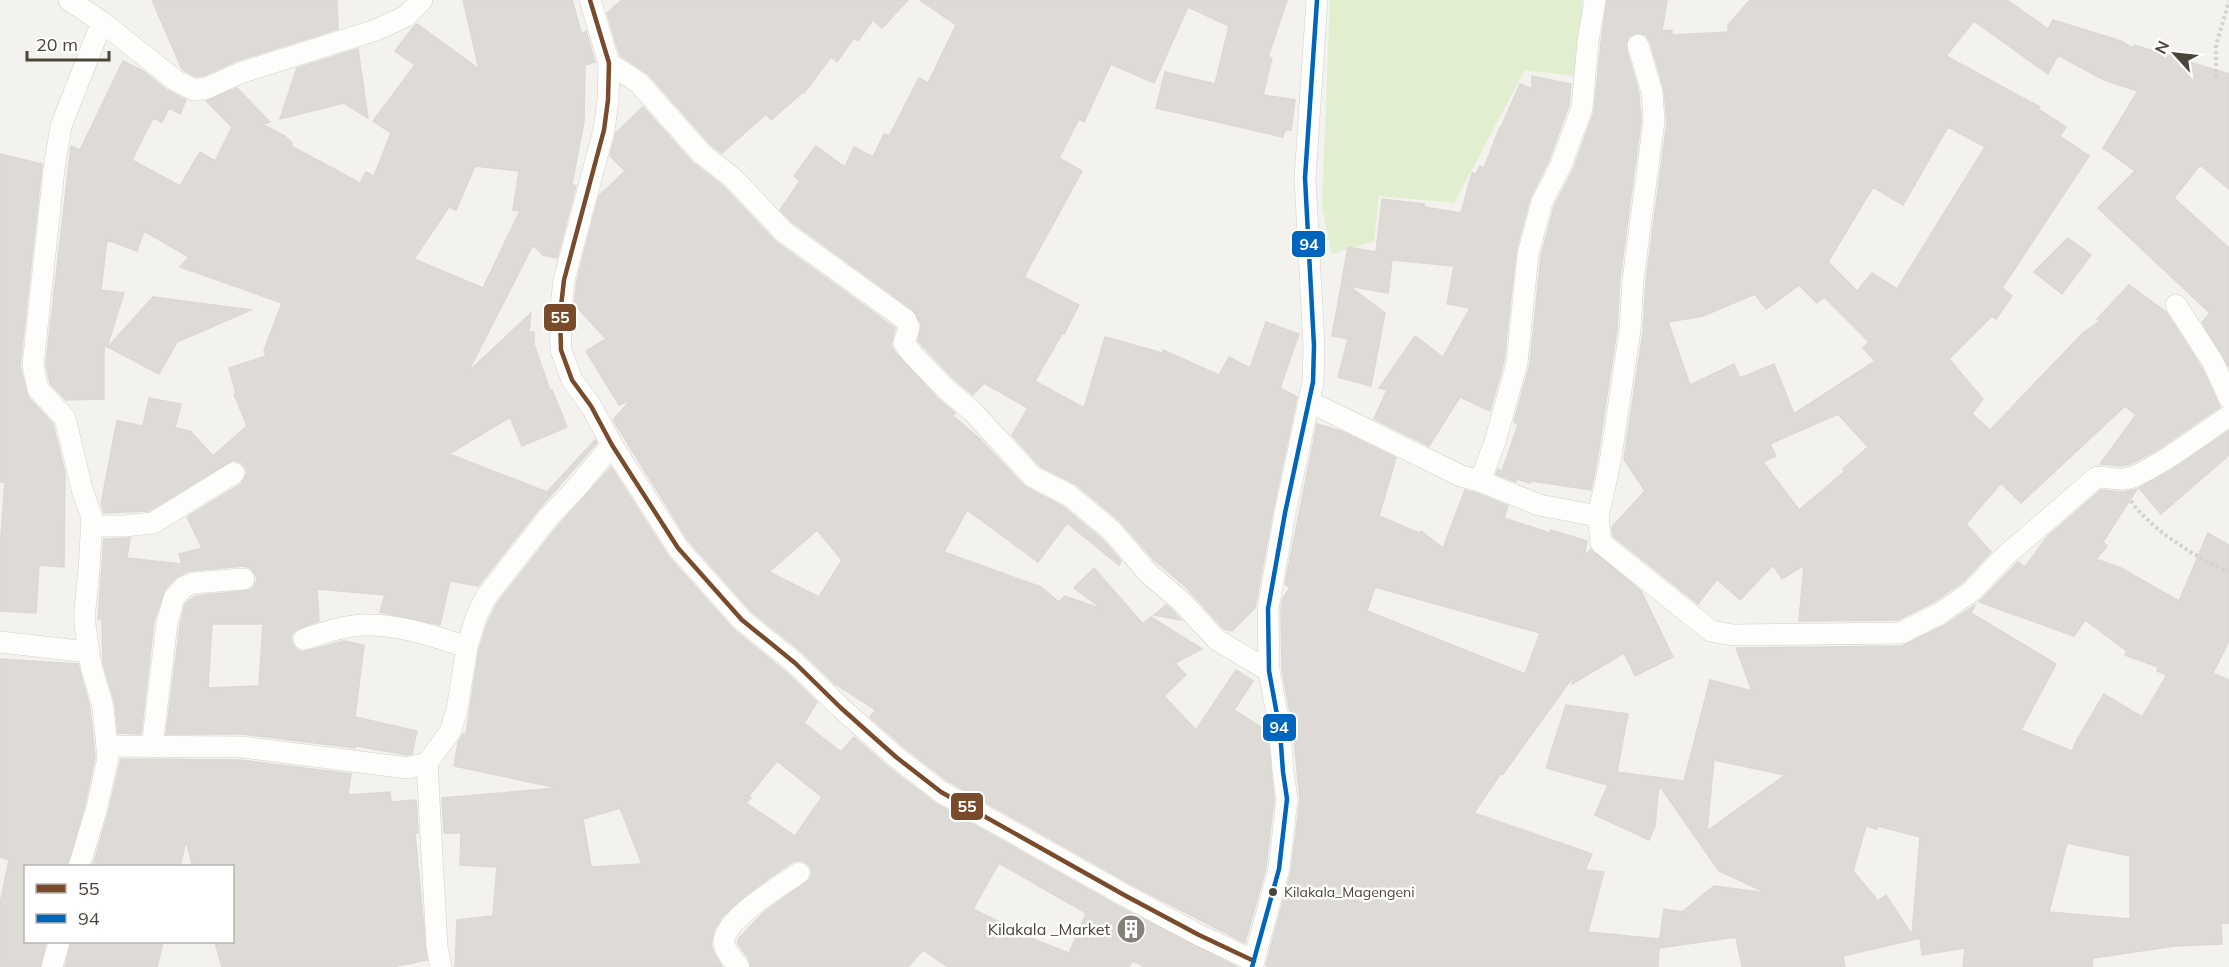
<svg xmlns="http://www.w3.org/2000/svg" width="2229" height="967" font-family="Mulish,sans-serif">
  <style>
    .green { fill: #e1eecf }
    .building { fill: #dedbd6; stroke: #dcd9d4; stroke-width: 1.5; fill-rule: evenodd }
    .lines { fill: none; stroke-linecap: round; stroke-linejoin: round }
    .minor-casing { stroke: #d2d0cb; stroke-width: 22 }
    .path { stroke: #d3d2cc; stroke-width: 4; stroke-dasharray: 3 3; stroke-linecap: butt }
    .minor { stroke: #fdfdfc; stroke-width: 21 }
    .bus-1-casing { stroke: #fff; stroke-width: 9 }
    .bus-2-casing { stroke: #fff; stroke-width: 9 }
    .bus-1 { stroke: #7a4b2a; stroke-width: 4.5 }
    .bus-2 { stroke: #0065bd; stroke-width: 4.5 }
    .bus-dot { fill: #4b4439; stroke: #fff; stroke-width: 2 }
    .labels { text-anchor: middle; dominant-baseline: central; stroke-width: 5; stroke-linejoin: round; paint-order: stroke }
    .bus-label { font-size: 14px; fill: #4b4439; stroke: #fff; text-anchor: start }
    .poi-label { font-size: 16px; fill: #4b4439; stroke: #fff; text-anchor: end }
    .line-badge { stroke: #fff; stroke-width: 2 }
    .badge-label { font-size: 16px; text-anchor: middle; font-weight: bold; fill: #fff }
  </style>
  <rect width="100%" height="100%" fill="#f4f2ee"/>
  <polygon class="green" points="1330,0 1582,0 1583,77 1525,70 1454,203 1379,196 1374,241 1332,254 1322,208"/>
  <g class="building">
    <polygon points="152,0 337,0 338,29 236,61 203,76 196,77 182,69"/>
    <path d="M463 0H572L582 35 586 31 595 62 585 65 584 121 572 184 576 186 557 258 543 255 533 245 468 372 531 313 529 332H534V344L550 391 552 390 567 427 522 446 510 417 449 454 547 492 595 440 597 443 537 511 478 586 450 581 440 625 380 612 385 595 317 589 319 621 295 630 291 637 292 643 296 649 302 652 344 641 364 645 355 717 417 731 412 754 407 755 356 746 355 748 243 734H166L180 626 185 604 196 596 251 590 256 584 257 577 250 568 244 566 188 571 175 578 165 589 154 621 141 734 118 733 115 704 103 663 102 620 98 619 104 539 130 538 127 558 182 564 179 554 202 548 187 517 241 484 247 473 245 467 241 462 233 460 149 511 104 513 101 504 117 421 143 426 149 398 181 404 175 428 190 431 213 456 247 426 234 394 236 393 229 368 266 356 264 350 282 303 180 267 189 257 144 231 137 251 107 240 101 290 124 293 107 347 104 345V399L66 400 50 383 46 364 71 146 80 150 123 61 143 71 167 90 186 100 180 114 169 108 162 122 153 118 132 160 180 186 200 152 215 161 232 127 206 101 237 88 270 122 262 124 285 136 292 143 291 146 360 183 366 172 374 176 391 133 373 121 415 65 395 51 414 26 417 24 479 69ZM475 166 519 171 513 210 520 211 483 288 414 259 449 207 456 210ZM212 624H263L259 686 208 688Z"/>
    <polygon points="622,0 908,0 882,28 873,20 858,41 854,38 837,62 831,57 804,93 803,92 771,120 766,114 722,153 711,145 649,75 620,55 607,13"/>
    <polygon points="920,0 1287,0 1268,57 1272,58 1263,95 1295,100 1291,130 1285,130 1283,137 1156,108 1165,72 1215,84 1229,26 1188,7 1154,83 1111,64 1084,122 1079,119 1059,158 1082,171 1024,277 1079,305 1064,334 1062,334 1035,381 1084,408 1105,337 1162,353 1163,350 1219,375 1229,357 1250,368 1266,322 1299,334 1280,388 1297,397 1273,510 1255,608 1232,631 1224,629 1187,588 1154,560 1120,521 1077,485 1041,467 1012,435 1028,408 984,383 973,395 955,380 918,341 921,324 913,310 792,222 780,210 800,181 794,176 816,146 845,167 854,147 873,157 884,134 889,136 919,78 928,83 956,25"/>
    <path d="M1607 0H1667L1662 31 1672 30V35L1728 32V25L1750 0H2007L2048 29 2053 20 2121 41 2133 48 2134 45 2229 74V189L2200 165 2174 198 2229 248V367L2202 322 2210 313 2098 208 2135 171 2103 148 2138 91 2104 80 2058 55 2048 74 1974 21 1946 56 2040 107 2038 109 2066 127 2060 136 2089 156 2002 288 2012 296 1996 319 1992 316 1949 359 1983 399 1972 414 1990 430 2083 333 2100 321 2097 319 2129 285 2166 312 2202 368 2220 407 2155 451 2130 464 2122 466 2100 464 2136 415 2125 406 2021 503 2001 483 1966 524 1991 552 1964 581 1932 603 1898 620 1799 621 1804 565 1782 579 1773 565 1740 600 1717 579 1698 604 1613 536 1612 527 1645 491 1624 459 1643 332 1646 281 1667 122 1664 89 1650 41 1646 35 1635 33 1628 37 1626 48 1639 94 1641 121 1620 278 1617 329 1597 461 1591 490 1531 481 1530 483 1517 479 1516 482 1496 474 1498 469 1502 471 1518 425 1514 422 1530 364 1541 256 1554 207 1573 170 1594 112 1601 43ZM1948 127 1985 147 1897 289 1872 273 1857 291 1828 262 1873 187 1903 205ZM1799 285 1817 303 1824 297 1869 342 1863 348 1875 361 1794 414 1774 364 1740 378 1734 364 1690 385 1668 322 1703 316 1755 294 1766 309ZM1838 414 1868 447 1843 469 1845 471 1799 510 1763 462 1776 456 1770 444Z"/>
    <polygon points="358,49 368,118 344,103 280,119 297,68"/>
    <polygon points="1532,76 1571,84 1569,105 1549,160 1530,198 1516,251 1504,361 1490,411 1460,397 1429,446 1374,419 1387,390 1379,388 1415,336 1443,357 1470,308 1447,304 1454,266 1392,260 1388,293 1349,286 1385,313 1371,386 1338,377 1348,339 1332,336 1348,247 1376,252 1382,199 1424,204 1424,207 1461,213 1472,173 1476,174 1480,166 1484,168 1500,127 1501,127 1520,84 1532,89"/>
    <path d="M643 107 692 162 724 187 776 242 895 328 891 345 894 351 937 398 955 413 953 416 981 440 1024 486 1062 506 1103 540 1121 561 1119 565 1067 523 1038 562 967 510 944 552 1041 587 1059 602 1065 596 1102 609 1074 588 1094 568 1143 624 1151 617 1202 649 1175 663 1186 675 1164 696 1196 730 1236 670 1253 681 1234 710 1267 731 1274 799 1266 867 1245 943 1132 885 948 781 904 747 870 717 876 710 835 684 803 653 751 611 688 540 613 420 631 400 619 405 586 351 606 339 574 304 577 282 580 268 584 265H581L599 196 625 171 610 156 616 133ZM817 530 842 560 819 597 769 572Z"/>
    <polygon points="0,154 42,164 20,367 28,397 53,424 65,473 64,567 39,565 36,613 0,611 0,549 5,482 0,482"/>
    <polygon points="2068,238 2091,255 2062,294 2034,272"/>
    <polygon points="153,297 251,310 177,342 159,374 108,347"/>
    <path d="M1317 424 1341 431 1396 458 1379 516 1419 533 1421 531 1443 548 1465 490 1476 493 1508 506 1504 518 1550 533 1551 530 1587 541 1584 557 1591 549 1641 591 1673 657 1635 676 1624 653 1572 684 1575 674 1503 774 1501 773 1474 813 1592 854 1585 870 1604 872 1588 932 1659 939V944L1664 909 1682 912 1714 886 1767 893 1719 871 1659 785 1655 826 1649 840 1595 815 1608 785 1546 768 1566 705 1628 714 1617 772 1684 781 1710 680 1752 691 1736 648 1902 646 1945 625 1975 605 1971 613 2056 664 2021 730 2072 751 2078 738 2104 694 2142 717 2167 675 2157 671 2158 667 2125 655 2127 651 2085 620 2074 636 1979 602 2018 562 2025 567 2047 537 2101 490 2123 492 2137 489 2103 542 2107 546 2096 559 2121 568 2179 601 2208 533 2229 545V641L2213 673 2229 680V923H2221L2222 944 2175 946 2093 958 2092 967H1963L1965 948 1922 955 1920 938 1843 956 1845 967H1742L1736 937 1659 948 1658 967H1269L1266 965 1291 872 1300 800 1293 729 1282 670 1281 610 1283 598 1290 588 1285 584ZM1375 587 1540 633 1525 674 1367 611ZM1714 760 1785 775 1707 831ZM1866 826 1877 829 1878 826 1920 837 1912 935 1886 895 1878 901 1853 871ZM2067 843 2130 856V919L2049 912Z"/>
    <polygon points="2229,431 2229,455 2161,514 2139,488 2168,472"/>
    <path d="M611 467 668 556 733 629 787 673 817 702 804 723 841 752 854 737 888 767 935 803 1120 907 1237 967H1145L1132 961 1129 967H948L923 950 908 967H751L749 959 738 944V939L762 914 810 879 812 873 810 866 805 862 799 860 792 862 747 894 722 917 714 930 711 945 715 955 722 967H455L457 920 493 916 497 867 460 865 461 833H444L442 798 558 788 454 766 458 743 463 734H466L479 650 488 622 497 604 557 527ZM777 761 822 797 795 836 746 803 751 798 749 796ZM620 808 642 864 591 867 583 819ZM999 863 1086 913 1069 953 1038 941 973 909Z"/>
    <polygon points="1166,605 1172,610 1181,620 1154,615"/>
    <polygon points="0,659 78,664 90,709 95,757 84,808 67,867 26,867 26,942 46,942 40,967 0,967 0,904 9,860 0,857"/>
    <polygon points="121,759 241,760 351,774 348,795 390,792 391,802 416,800 418,833 415,833 427,960 392,967 222,967 215,942 232,942 232,867 193,867 186,841 180,867 110,867 94,862 93,865 108,814"/>
    <polygon points="71,942 163,942 157,967 65,967"/>
  </g>
  <g class="lines">
    <g class="minor-casing">
      <g id="minor">
        <polyline points="69,0 102,22 175,80 194,90 207,88 240,73 376,30 406,16 422,0"/>
        <polyline points="590,0 609,63 608,100 604,130 564,280 560,315 561,350 572,380 591,406 612,445 678,548 742,620 795,663 841,708 896,757 941,792 1126,896 1199,935 1254,961"/>
        <polyline points="1595,0 1588,41 1582,108 1561,165 1542,202 1528,254 1517,363 1495,442 1480,481 1539,505 1598,516"/>
        <path d="M1638 45 1652 92 1654 121 1633 280 1630 330 1610 463 1598 516 1601 543 1711 631 1732 635 1901 633 1939 614 1972 591 2005 556 2097 477C2105 477 2119 480 2125 479 2147 476 2207 430 2229 416"/>
        <polyline points="609,63 639,83 702,154 733,178 784,232 906,320 909,328 904,343 913,355 946,389 973,412 1033,477 1069,495 1112,531 1149,574 1181,601 1217,640 1269,671"/>
        <polyline points="2176,305 2213,362 2229,398"/>
        <polyline points="1310,402 1461,476 1480,481"/>
        <polyline points="92,526 124,526 153,523 234,473"/>
        <path d="M304 639C323 633 343 626 363 625 400 624 433 636 467 647"/>
        <polyline points="0,642 88,652"/>
        <polyline points="108,746 242,747 408,768 427,763 450,732 457,710 467,647 476,617 486,597 547,519 578,486 612,445"/>
        <polyline points="152,747 167,623 174,598 184,587 193,583 244,579"/>
        <polyline points="427,763 437,947 441,967"/>
        <polyline points="79,866 96,811 108,758 103,707 91,666 85,625 85,609 89,570 92,518 82,489 65,418 38,389 33,365 54,169 61,126 102,22"/>
        <polyline points="52,967 59,942"/>
        <path d="M739 967C733 960 725 952 724 943 723 919 781 886 799 873"/>
        <polyline points="1252,967 1279,869 1287,799 1283,772 1280,731 1269,671 1268,609 1285,513 1313,382 1314,346 1305,178 1317,0"/>
      </g>
    </g>
    <g class="path">
      <polyline points="2216,78 2216,45 2229,1"/>
      <path d="M2131 501C2151 530 2197 558 2229 572"/>
    </g>
    <use href="#minor" class="minor"/>
    <g class="bus-1-casing">
      <polyline id="bus-1" points="590,0 609,63 608,100 604,130 564,280 560,315 561,350 572,380 591,406 612,445 678,548 742,620 795,663 841,708 896,757 941,792 1126,896 1199,935 1254,961"/>
    </g>
    <g class="bus-2-casing">
      <polyline id="bus-2" points="1252,967 1279,869 1287,799 1283,772 1280,731 1269,671 1268,609 1285,513 1313,382 1314,346 1305,178 1317,0"/>
    </g>
    <use href="#bus-1" class="bus-1"/>
    <use href="#bus-2" class="bus-2"/>
  </g>
  <defs>
    <g id="building-disc" transform="scale(1.5)"><circle r="9.5" fill="#868178" stroke="#fff"/><path d="M-4-6H4V6H1V3H-1V6H-4ZM-2.5-4.3h1.7v1.8h-1.7ZM.8-4.3h1.7v1.8H.8ZM-2.5-1h1.7V.8h-1.7ZM.8-1h1.7V.8H.8Z" fill="#fff"/></g>
  </defs>
  <g fill-rule="evenodd">
    <use href="#building-disc" x="1131" y="929"/>
  </g>
  <circle class="bus-dot" cx="1273" cy="892" r="5"/>
  <g class="labels">
    <g class="bus-label">
      <text x="1284" y="892">Kilakala_Magengeni</text>
    </g>
    <g class="poi-label">
      <text x="1110" y="929">Kilakala _Market</text>
    </g>
  </g>
  <g class="line-badge">
    <rect x="1291" y="230" width="35" height="28" rx="6" fill="#0065bd"/>
    <rect x="543" y="303" width="34" height="29" rx="6" fill="#7a4b2a"/>
    <rect x="1262" y="713" width="35" height="29" rx="6" fill="#0065bd"/>
    <rect x="950" y="792" width="34" height="29" rx="6" fill="#7a4b2a"/>
  </g>
  <g class="badge-label">
    <text x="1309" y="250">94</text>
    <text x="560" y="323">55</text>
    <text x="1279" y="733">94</text>
    <text x="967" y="812">55</text>
  </g>
  <rect x="24" y="865" width="210" height="78" fill="#ffffff" stroke="#b7b4b0" stroke-width="1.5"/>
  <rect x="36" y="884" width="30" height="9" fill="#7a4b2a" stroke="#b7b4b0" stroke-width="1.5"/>
  <text x="78" y="895" font-size="18" fill="#4b4439">55</text>
  <rect x="36" y="914" width="30" height="9" fill="#0065bd" stroke="#b7b4b0" stroke-width="1.5"/>
  <text x="78" y="925" font-size="18" fill="#4b4439">94</text>
  <g transform="translate(2175 54) rotate(297)" stroke="#ffffff" stroke-width="4.5" paint-order="stroke">
  <path d="M0-4.5L10 22L0 15L-10 22Z" fill="#4b4439"/>
  <text y="-9" font-size="16" font-weight="bold" text-anchor="middle" fill="#4b4439">N</text>
  </g>
  <path d="M27 51v9h82v-9" fill="none" stroke="#4b4439" stroke-width="3"/>
  <text x="36" y="51" font-size="18" fill="#4b4439" stroke="#ffffff" stroke-width="4.5" paint-order="stroke">20 m</text>
</svg>
